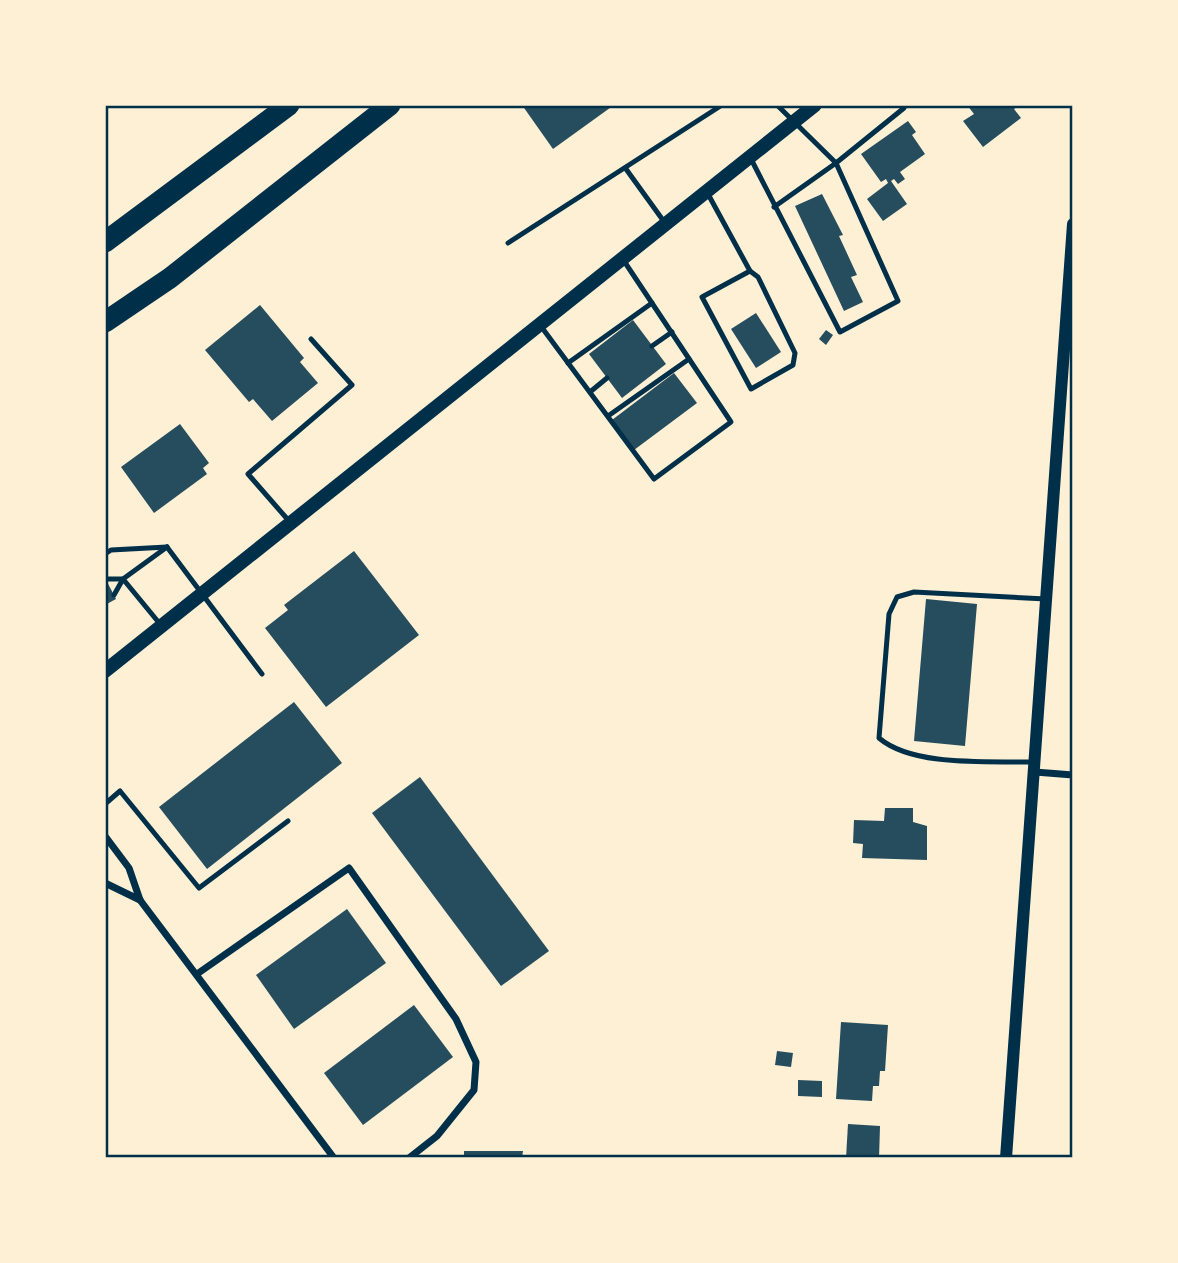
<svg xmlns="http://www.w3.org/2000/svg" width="1178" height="1263" font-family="Karla,sans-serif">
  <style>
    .building { fill: #264d5e }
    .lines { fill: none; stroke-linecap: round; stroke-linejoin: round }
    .service { stroke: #003049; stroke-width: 5 }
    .minor { stroke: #003049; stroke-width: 7 }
    .tertiary { stroke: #003049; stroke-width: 12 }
    .secondary { stroke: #003049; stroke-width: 14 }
    .motorway { stroke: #003049; stroke-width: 21 }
    .neatline { fill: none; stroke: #003049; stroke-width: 2.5 }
  </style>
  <rect width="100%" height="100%" fill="#fdf0d5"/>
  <g class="building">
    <polygon points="522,105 614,105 553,149"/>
    <polygon points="967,105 1019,105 1014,109 1021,118 983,147 963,121 974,114"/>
    <polygon points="908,121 916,132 912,135 925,154 900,172 905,179 898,184 894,179 891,181 907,204 883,221 867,199 888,183 886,179 881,182 861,154"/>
    <polygon points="822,194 843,235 839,236 857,275 851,277 863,302 844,311 795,206"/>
    <polygon points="260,305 304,358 300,362 318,383 272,421 253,399 249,402 205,350"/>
    <polygon points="756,313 781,352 756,368 731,329"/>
    <polygon points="633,320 666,364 622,398 589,354"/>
    <polygon points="826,330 833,335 826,345 819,339"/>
    <polygon points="674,373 697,403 634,450 612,420"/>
    <polygon points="180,424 209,463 203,468 207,474 154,513 121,467"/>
    <polygon points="354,551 419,635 326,707 265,628 288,610 284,605"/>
    <polygon points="105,578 116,599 105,605"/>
    <polygon points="926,599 977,604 965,746 914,741"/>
    <polygon points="294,702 342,763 207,869 159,807"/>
    <polygon points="420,777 549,951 501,986 372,813"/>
    <polygon points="885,808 913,808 913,822 927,826 927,860 862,858 863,844 853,843 854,820 884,821"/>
    <polygon points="347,909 386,963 294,1029 256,975"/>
    <polygon points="414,1005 453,1057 363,1125 324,1073"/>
    <polygon points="841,1022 888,1025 885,1071 880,1071 879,1086 873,1086 872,1101 836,1099"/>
    <polygon points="777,1051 793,1053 791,1067 775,1065"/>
    <polygon points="798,1080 822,1081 822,1097 798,1096"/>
    <polygon points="848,1124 880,1126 879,1158 846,1158"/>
    <polygon points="464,1151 523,1151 522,1158 464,1158"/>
  </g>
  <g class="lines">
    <g class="service">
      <polyline points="751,159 840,332 898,301 836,163 777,105"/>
      <polyline points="626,169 665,223"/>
      <polyline points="708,194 750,271"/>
      <polyline points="774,207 836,163 904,108"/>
      <polyline points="508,243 722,105"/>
      <polygon points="750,271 758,277 795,353 793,365 751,389 702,297"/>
      <polyline points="540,325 654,479 731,422 624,261"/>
      <polyline points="652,346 672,332"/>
      <polyline points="568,363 652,303"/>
      <polyline points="590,392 607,378"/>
      <polyline points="608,416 689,359"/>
      <polyline points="289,521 248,474 352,385 311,339"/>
      <polyline points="167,547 262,674"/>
      <polyline points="105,554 111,550 167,547"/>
      <polyline points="106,579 123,579 167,547"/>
      <polyline points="114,595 123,579 160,624"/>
      <path d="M1033 762C988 761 913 767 879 738L889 614 897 597 914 592 1046 599"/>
      <polyline points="105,804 120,791 199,888 288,821"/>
    </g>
    <g class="minor">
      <polyline points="1035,772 1073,775"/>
      <polyline points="105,836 129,868 140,900 334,1158"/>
      <polyline points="105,883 140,900"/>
      <polyline points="197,974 349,868 456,1019 476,1062 474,1090 437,1136 409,1158"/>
    </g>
    <polyline class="tertiary" points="1006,1158 1073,224"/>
    <polyline class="secondary" points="105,671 815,105"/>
    <g class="motorway">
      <polyline points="105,242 289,105"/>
      <polyline points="105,322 170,278 390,105"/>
    </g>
  </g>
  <rect width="1178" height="1263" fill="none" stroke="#fdf0d5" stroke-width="214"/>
  <rect x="107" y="107" width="964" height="1049" class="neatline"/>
</svg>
